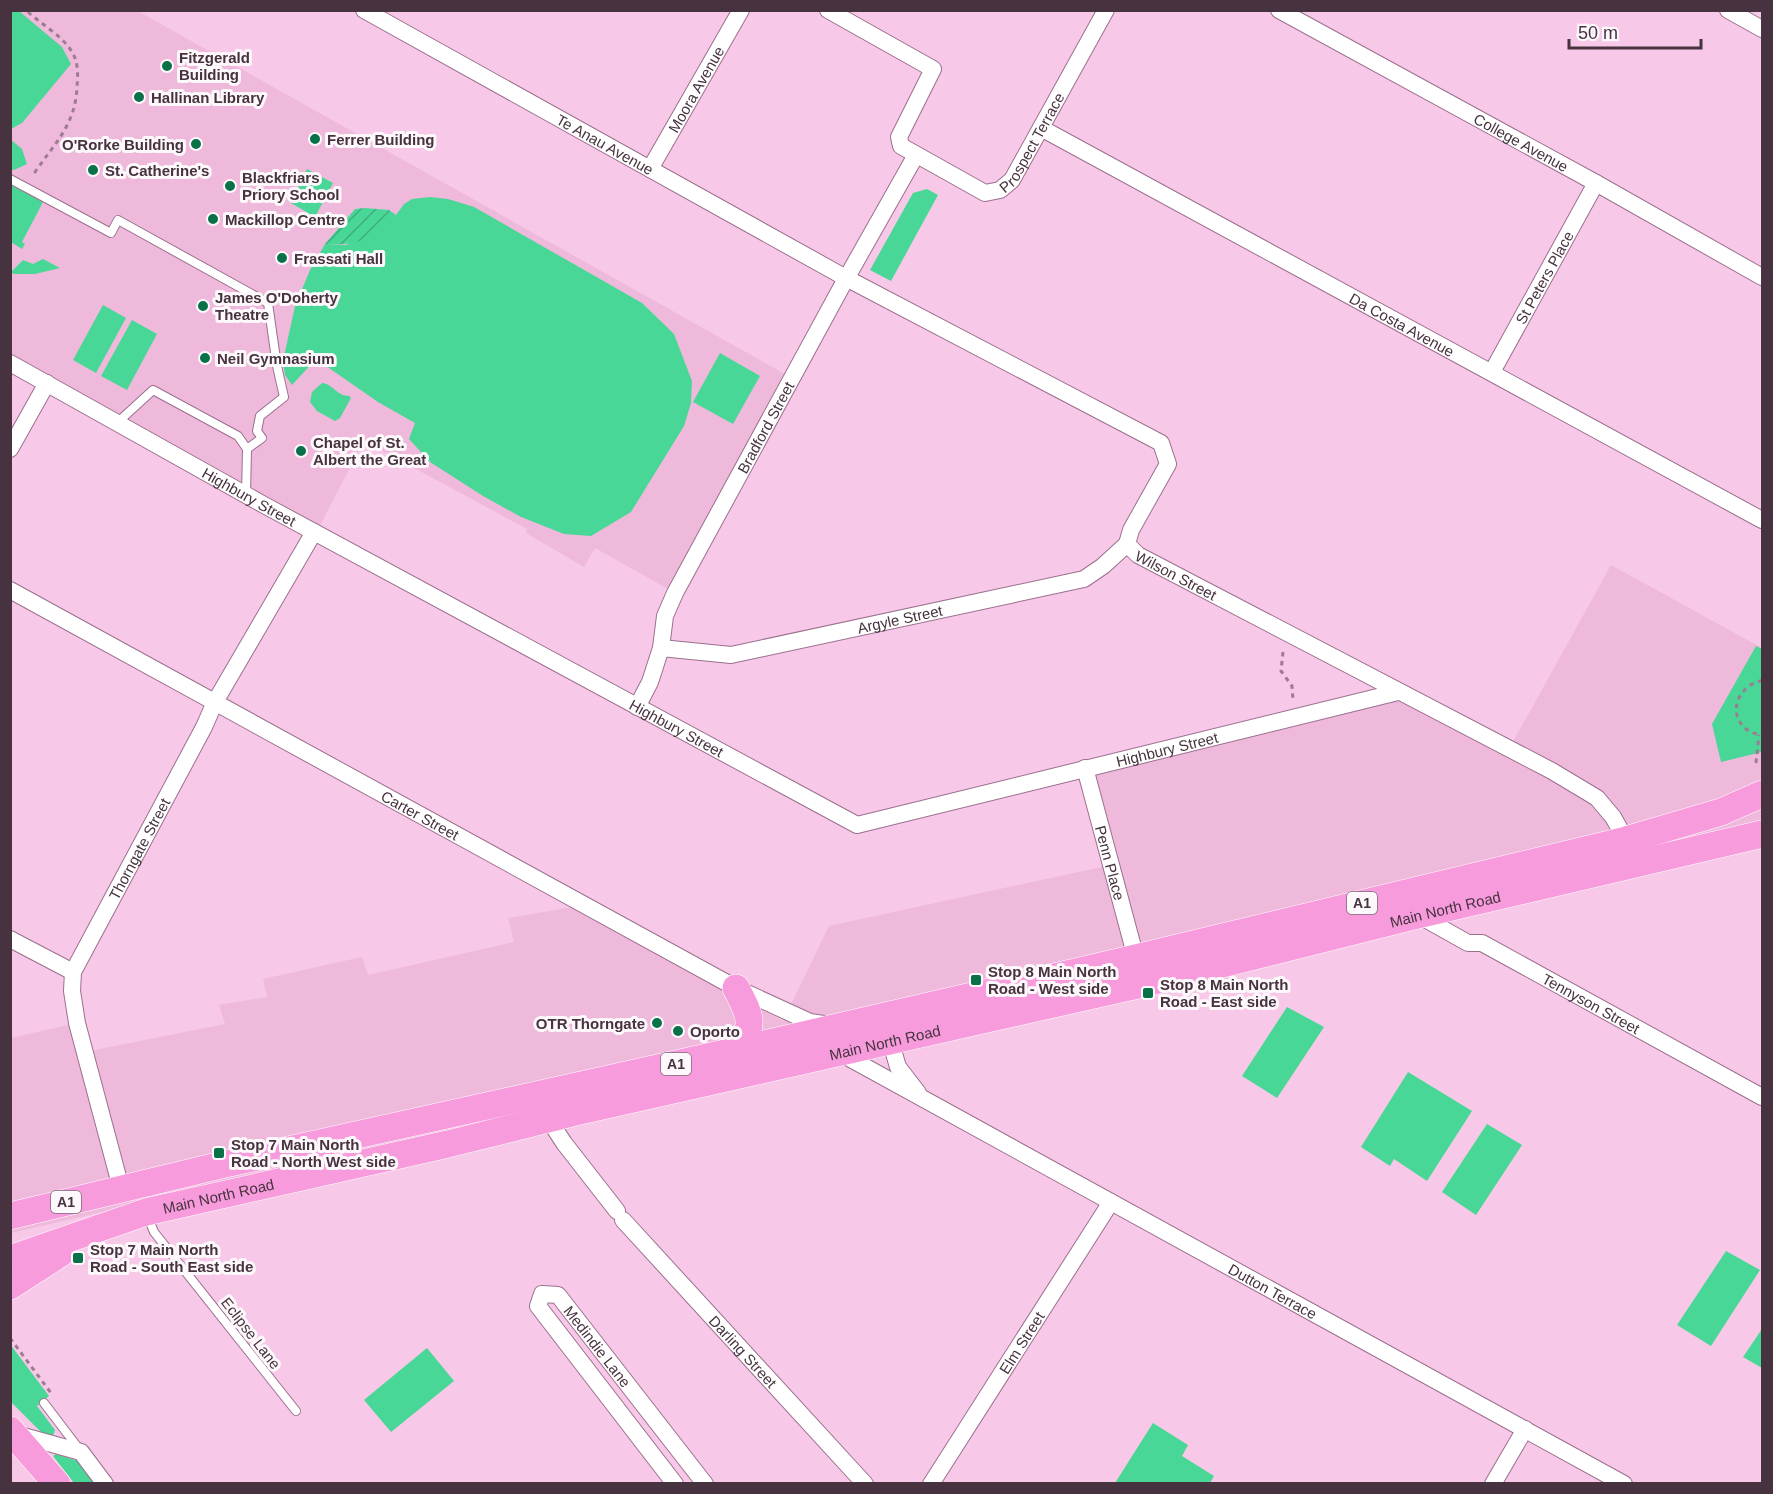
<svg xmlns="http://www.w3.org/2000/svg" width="1773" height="1494" font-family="Arial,sans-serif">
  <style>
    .built { fill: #efb9dc }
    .green { fill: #48d796 }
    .garden { fill: url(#garden-furrows) }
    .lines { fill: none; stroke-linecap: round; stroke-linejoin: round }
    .service-casing { stroke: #9b708d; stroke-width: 10 }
    .minor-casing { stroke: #9b708d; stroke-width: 18 }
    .trunk-casing { stroke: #fff; stroke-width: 28 }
    .path { stroke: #9d7c91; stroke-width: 3; stroke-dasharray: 4.5 4.5; stroke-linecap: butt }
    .service { stroke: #fff; stroke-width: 8 }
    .minor { stroke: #fff; stroke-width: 16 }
    .trunk { stroke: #f79bdc; stroke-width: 27 }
    .poi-dot { fill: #087148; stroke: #fdf8fb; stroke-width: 2 }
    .labels { text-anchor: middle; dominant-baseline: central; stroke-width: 6; stroke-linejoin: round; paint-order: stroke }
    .shield { fill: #fdf8fb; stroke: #7d6e77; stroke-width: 1.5 }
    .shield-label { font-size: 14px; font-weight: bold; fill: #46333f }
    .poi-label { font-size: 15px; font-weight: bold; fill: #46333f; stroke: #fdf8fb; text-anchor: start }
    .street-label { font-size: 15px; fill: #46333f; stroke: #fdf8fb }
  </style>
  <defs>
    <pattern id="garden-furrows" width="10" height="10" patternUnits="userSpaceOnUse" patternTransform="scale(1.5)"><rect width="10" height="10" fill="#48d796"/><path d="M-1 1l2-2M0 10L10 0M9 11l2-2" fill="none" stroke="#3eaf7c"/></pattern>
  </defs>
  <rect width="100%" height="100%" fill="#f7c8e7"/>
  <g class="built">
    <polygon points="136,10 792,378 675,593 595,548 584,567 526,533 527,529 364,441 316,533 11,361 11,11"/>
    <polygon points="1611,565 1762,648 1762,831 11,1233 10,1038 77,1023 85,1052 225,1024 219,1005 267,997 263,979 362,957 368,975 514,942 508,918 573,907 783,1021 829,926 1111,865 1085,768 1398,692 1509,749"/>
  </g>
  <g class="green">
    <polygon points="11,10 19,11 62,47 71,64 22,123 11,129"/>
    <polygon points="10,139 22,149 27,164 14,170 11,169"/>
    <polygon points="307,169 333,183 315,217 291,203"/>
    <polygon points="11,185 43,202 22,242 25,244 22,249 11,242"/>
    <polygon points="927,189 938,195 891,281 870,270 913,193"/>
    <polygon points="430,197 448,199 474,207 642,303 674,334 692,381 691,403 684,426 631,512 591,536 564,534 521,517 483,496 430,462 409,439 415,423 378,402 316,359 292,385 285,375 283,361 295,306 310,270 325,244 346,245 396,215 404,204 412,199"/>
    <polygon points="43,259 60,268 35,274 14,274 11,272 23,260 33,264"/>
    <polygon points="103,305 126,318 96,373 73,360"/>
    <polygon points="132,320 157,334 127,390 101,376"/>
    <polygon points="720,353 760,376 733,424 693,402"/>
    <path d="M322 383C333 384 337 396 349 396L351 398 340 418 335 421 317 411 310 402 312 392Z"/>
    <polygon points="1756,646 1762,649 1762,752 1721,762 1712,724"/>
    <polygon points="1287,1007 1324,1027 1277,1098 1242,1076"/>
    <polygon points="1408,1072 1472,1111 1427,1181 1394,1159 1390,1166 1361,1147"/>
    <polygon points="1487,1124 1522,1145 1476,1215 1442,1192"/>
    <polygon points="1726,1251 1760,1270 1711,1346 1677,1325"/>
    <polygon points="1762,1329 1762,1368 1743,1357"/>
    <polygon points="10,1344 49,1396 37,1406 55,1430 53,1436 44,1435 11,1402"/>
    <polygon points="427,1348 454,1381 391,1432 364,1400"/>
    <polygon points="1153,1423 1188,1445 1182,1456 1214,1476 1210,1483 1115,1483"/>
    <polygon points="56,1454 78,1461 97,1483 74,1483 53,1456"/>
  </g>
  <path class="garden" d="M365 208 389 210 396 215C373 239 358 246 325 244L355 209Z"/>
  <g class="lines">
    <g class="service-casing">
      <g id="service">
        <polyline points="10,179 111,233 118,220 268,303 277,366 284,397 260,416 257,431 262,438 247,449"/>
        <polyline points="118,422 153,390 238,436 247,449 246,495"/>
        <polyline points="147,1215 154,1232 296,1411"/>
        <polyline points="44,1403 79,1449"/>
      </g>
    </g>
    <g class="minor-casing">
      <g id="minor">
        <path id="s1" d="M364 10 846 278 1161 443 1168 464 1131 530 1127 544 1138 555 1552 771 1597 798 1613 817 1626 840"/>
        <path id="s2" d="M828 10 933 69 899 137 901 146 985 193 1000 190 1012 180 1106 10"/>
        <path id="s3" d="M1279 10 1596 183 1762 277"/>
        <polyline points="1728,10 1762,29"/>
        <path id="s4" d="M1041 128 1762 520"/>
        <path id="s5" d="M650 169 741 10"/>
        <path id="s6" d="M10 363 264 505 857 825 1398 692"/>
        <path id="s7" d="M1492 372 1596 183"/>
        <polyline points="10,449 47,383"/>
        <path id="s8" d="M10 590 736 988 810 1022 830 1025"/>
        <path id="s9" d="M661 648 731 655 1084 579 1103 566 1127 544"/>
        <path id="s10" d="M637 707 650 682 661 648 665 616 675 593 842 286 916 155"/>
        <path id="s11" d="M1085 768 1136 958"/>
        <path id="s12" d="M1418 915 1468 943H1482L1762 1097"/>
        <polyline points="10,939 73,972"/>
        <polyline points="888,1033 898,1067 918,1093"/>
        <path id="s13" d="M840 1053 1624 1484"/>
        <polyline points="549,1120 564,1143 617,1211"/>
        <path id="s14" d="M121 1188 77 1023 72 991 73 972 204 727 215 702 314 532"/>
        <path id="s15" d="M623 1220 865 1484"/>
        <polyline points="16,1434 81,1452 105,1484"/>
        <path id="s16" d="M675 1484 538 1306 542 1294 558 1295 705 1484"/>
        <path id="s17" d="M931 1484 1111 1202"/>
        <polyline points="1493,1484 1525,1429"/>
      </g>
    </g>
    <g class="trunk-casing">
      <g id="trunk">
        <path d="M730 1052C758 1028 751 1017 736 988"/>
        <polyline points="10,1216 221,1165 730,1052 1136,958 1626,840 1721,812 1762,794"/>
        <path id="s18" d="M10 1259 146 1212 448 1144 584 1110 1142 984 1418 915 1762 834"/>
        <polyline points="10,1286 61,1253"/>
        <polyline points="10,1430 57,1484"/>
      </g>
    </g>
    <g class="path">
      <path d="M28 12C42 25 68 39 75 58 78 66 78 77 77 86 76 124 55 143 35 172L30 175"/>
      <polyline points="1283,652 1281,671 1292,686 1293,700"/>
      <path d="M1762 680C1759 682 1753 683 1749 686 1727 703 1735 732 1762 735"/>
      <polyline points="1756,763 1759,735"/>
      <polyline points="10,1338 51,1393"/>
    </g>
    <use href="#service" class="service"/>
    <use href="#minor" class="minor"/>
    <use href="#trunk" class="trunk"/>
  </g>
  <g class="poi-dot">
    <circle cx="167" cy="66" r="6"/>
    <circle cx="139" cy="97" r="6"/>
    <circle cx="315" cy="139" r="6"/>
    <circle cx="196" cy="144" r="6"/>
    <circle cx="93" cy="170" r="6"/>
    <circle cx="230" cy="186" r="6"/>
    <circle cx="213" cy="219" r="6"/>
    <circle cx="282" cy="258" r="6"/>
    <circle cx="203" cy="306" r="6"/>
    <circle cx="205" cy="358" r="6"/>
    <circle cx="301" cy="451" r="6"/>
    <rect x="970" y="974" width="12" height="12" rx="3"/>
    <rect x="1142" y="987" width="12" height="12" rx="3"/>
    <circle cx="657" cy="1023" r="6"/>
    <circle cx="678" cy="1031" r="6"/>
    <rect x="213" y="1147" width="12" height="12" rx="3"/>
    <rect x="72" y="1252" width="12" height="12" rx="3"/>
  </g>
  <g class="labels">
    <g class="shield">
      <rect x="1347" y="892" width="30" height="22" rx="4.5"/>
      <rect x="661" y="1053" width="30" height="22" rx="4.5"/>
      <rect x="51" y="1191" width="30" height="22" rx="4.5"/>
    </g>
    <g class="shield-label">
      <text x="1362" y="903">A1</text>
      <text x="676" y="1064">A1</text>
      <text x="66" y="1202">A1</text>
    </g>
    <g class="poi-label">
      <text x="179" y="57">Fitzgerald<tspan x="179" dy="17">Building</tspan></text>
      <text x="151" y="97">Hallinan Library</text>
      <text x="327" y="139">Ferrer Building</text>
      <text x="184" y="144" text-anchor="end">O'Rorke Building</text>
      <text x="105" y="170">St. Catherine's</text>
      <text x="242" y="177">Blackfriars<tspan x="242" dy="17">Priory School</tspan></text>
      <text x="225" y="219">Mackillop Centre</text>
      <text x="294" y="258">Frassati Hall</text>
      <text x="215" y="297">James O'Doherty<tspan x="215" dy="17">Theatre</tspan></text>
      <text x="217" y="358">Neil Gymnasium</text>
      <text x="313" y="442">Chapel of St.<tspan x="313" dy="17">Albert the Great</tspan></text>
      <text x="988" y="971">Stop 8 Main North<tspan x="988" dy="17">Road - West side</tspan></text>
      <text x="1160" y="984">Stop 8 Main North<tspan x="1160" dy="17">Road - East side</tspan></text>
      <text x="645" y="1023" text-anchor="end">OTR Thorngate</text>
      <text x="690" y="1031">Oporto</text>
      <text x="231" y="1144">Stop 7 Main North<tspan x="231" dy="17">Road - North West side</tspan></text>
      <text x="90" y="1249">Stop 7 Main North<tspan x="90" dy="17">Road - South East side</tspan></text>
    </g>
    <g class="street-label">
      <text stroke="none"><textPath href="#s5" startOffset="92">Moora Avenue</textPath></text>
      <text stroke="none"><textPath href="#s2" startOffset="375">Prospect Terrace</textPath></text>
      <text stroke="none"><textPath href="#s3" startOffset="276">College Avenue</textPath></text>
      <text stroke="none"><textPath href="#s1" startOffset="276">Te Anau Avenue</textPath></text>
      <text stroke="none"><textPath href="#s7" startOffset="108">St Peters Place</textPath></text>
      <text stroke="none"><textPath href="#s4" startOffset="411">Da Costa Avenue</textPath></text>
      <text stroke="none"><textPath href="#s10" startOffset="310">Bradford Street</textPath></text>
      <text stroke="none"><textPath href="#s6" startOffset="274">Highbury Street</textPath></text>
      <text stroke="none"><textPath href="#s1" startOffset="1078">Wilson Street</textPath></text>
      <text stroke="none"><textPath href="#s9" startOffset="243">Argyle Street</textPath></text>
      <text stroke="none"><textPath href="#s6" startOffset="760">Highbury Street</textPath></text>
      <text stroke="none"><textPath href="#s6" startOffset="1284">Highbury Street</textPath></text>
      <text stroke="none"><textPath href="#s8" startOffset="468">Carter Street</textPath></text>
      <text stroke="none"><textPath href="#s14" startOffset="362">Thorngate Street</textPath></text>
      <text stroke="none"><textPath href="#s11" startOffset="98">Penn Place</textPath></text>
      <text stroke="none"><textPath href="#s18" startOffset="1478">Main North Road</textPath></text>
      <text stroke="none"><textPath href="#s12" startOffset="196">Tennyson Street</textPath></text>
      <text stroke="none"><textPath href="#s18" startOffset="902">Main North Road</textPath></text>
      <text stroke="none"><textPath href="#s18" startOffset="218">Main North Road</textPath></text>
      <text stroke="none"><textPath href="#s13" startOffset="494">Dutton Terrace</textPath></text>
      <text transform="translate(251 1333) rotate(52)">Eclipse Lane</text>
      <text stroke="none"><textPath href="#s17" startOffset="168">Elm Street</textPath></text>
      <text stroke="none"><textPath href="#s16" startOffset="318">Medindie Lane</textPath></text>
      <text stroke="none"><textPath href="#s15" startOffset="178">Darling Street</textPath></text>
    </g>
  </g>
  <rect width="1773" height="1494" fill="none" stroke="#46333f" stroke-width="24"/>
  <path d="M1569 39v9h132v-9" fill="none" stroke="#46333f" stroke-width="3"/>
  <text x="1578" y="39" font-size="18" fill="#46333f" stroke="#fdf8fb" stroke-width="4.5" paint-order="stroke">50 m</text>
</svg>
